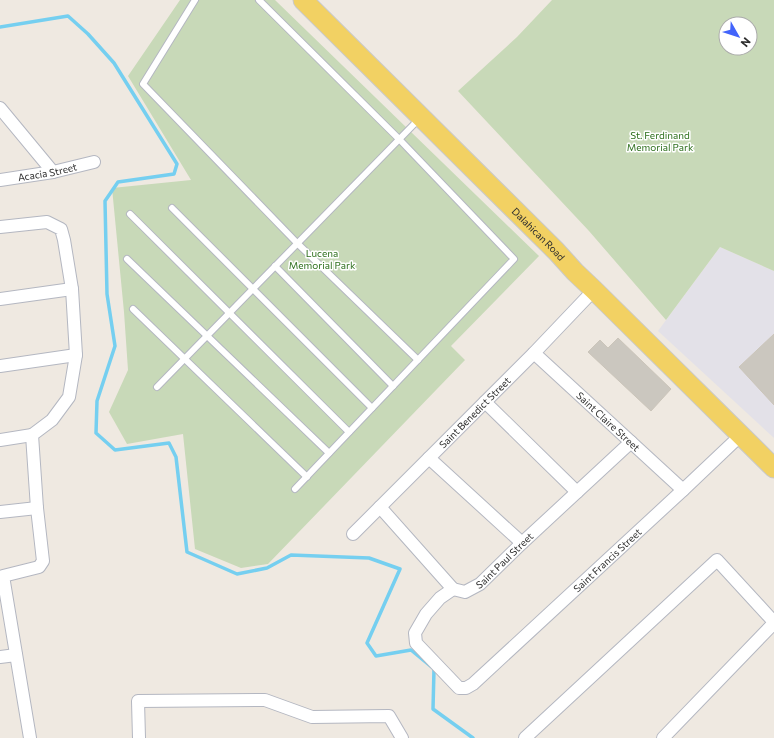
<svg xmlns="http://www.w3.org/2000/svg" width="774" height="738" font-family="Commissioner,sans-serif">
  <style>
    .industrial { fill: #e3e1e8 }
    .cemetery { fill: #c8d9b8; fill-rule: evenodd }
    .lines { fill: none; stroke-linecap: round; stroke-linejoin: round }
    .stream { stroke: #75cff0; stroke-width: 3.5 }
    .building { fill: #cbc7bf; stroke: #cbc5ba }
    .service-casing { stroke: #b4b7c1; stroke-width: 8 }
    .minor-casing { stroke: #b4b7c1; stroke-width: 14 }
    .primary-casing { stroke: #c9c9c9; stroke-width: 21 }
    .service { stroke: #fff; stroke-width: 6 }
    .minor { stroke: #fff; stroke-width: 12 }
    .primary { stroke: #f2d163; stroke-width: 19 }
    .labels { text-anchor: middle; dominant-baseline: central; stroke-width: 3; stroke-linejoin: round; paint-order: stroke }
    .park-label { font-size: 10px; fill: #2c6e1b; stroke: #fff }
    .street-label { font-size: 10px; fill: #2e2e2e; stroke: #fff }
  </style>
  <rect width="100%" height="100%" fill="#efe9e1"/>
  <polygon class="industrial" points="720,247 774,271 774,438 658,331"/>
  <g class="cemetery">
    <polygon points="180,0 275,0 539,256 451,346 465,360 268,564 241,568 195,549 183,434 127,444 109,412 128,370 124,312 112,188 191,180 128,76"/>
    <path d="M552 0H774V271L720 247 666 320 589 231 458 91 517 37ZM726 24H750V48H726Z"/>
  </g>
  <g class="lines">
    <polyline class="stream" points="0,27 68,16 88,34 114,63 177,164 174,174 118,182 105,201 107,294 115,346 97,401 96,433 115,450 169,443 176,457 187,552 237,574 267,568 291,555 369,558 400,569 367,643 376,656 411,650 434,669 433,709 473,738"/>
  </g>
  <g class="building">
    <polygon points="774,334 774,405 739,367"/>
    <polygon points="618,338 671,389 651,411 588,352 600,340 608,348"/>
  </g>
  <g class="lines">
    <g class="service-casing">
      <g id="service">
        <polyline points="195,0 143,84 297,243 418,360"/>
        <polyline points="259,0 399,139 514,259 295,489"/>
        <polyline points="172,208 372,408"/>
        <polyline points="130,214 349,432"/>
        <polyline points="127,259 329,453"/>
        <polyline points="275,266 393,386"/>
        <polyline points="133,309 307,477"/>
        <polyline points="157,387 420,118"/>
      </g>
    </g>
    <g class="minor-casing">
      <g id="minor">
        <polyline points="0,108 53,172"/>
        <path id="s1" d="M0 180 53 172 94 162"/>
        <polyline points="0,227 47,222 61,229 64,240 72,289 76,355 69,397 52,420 32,435 37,508 43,561 39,567 3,576 30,738"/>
        <polyline points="0,299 72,289"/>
        <path id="s2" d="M534 353 683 490"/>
        <polyline points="0,366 76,355"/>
        <polyline points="485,402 577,492"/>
        <polyline points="0,440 32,435"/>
        <polyline points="429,458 522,543"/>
        <path id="s3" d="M380 507 453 589 465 592 480 584 522 543 631 442"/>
        <polyline points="0,512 37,508"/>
        <path id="s4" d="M353 534 534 353 594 290"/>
        <path id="s5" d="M453 589 440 598 426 614 415 633 416 643 459 688H466L473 684 683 490 741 435"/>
        <polyline points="0,657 16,655"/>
        <polyline points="139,738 138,701 265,700 312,717 389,716 402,738"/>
        <polyline points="525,738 717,560 774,622"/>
        <polyline points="663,738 774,623"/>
      </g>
    </g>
    <g class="primary-casing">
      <g id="primary">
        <path id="s6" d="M303 0 556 251 575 272 594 290 774 468"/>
      </g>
    </g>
    <use href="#service" class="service"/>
    <use href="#minor" class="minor"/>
    <use href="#primary" class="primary"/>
  </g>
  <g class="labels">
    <g class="park-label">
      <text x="660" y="135">St. Ferdinand<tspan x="660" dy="12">Memorial Park</tspan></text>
      <text x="322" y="253">Lucena<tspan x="322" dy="12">Memorial Park</tspan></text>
    </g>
    <g class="street-label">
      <text stroke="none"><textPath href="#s1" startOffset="48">Acacia Street</textPath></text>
      <text stroke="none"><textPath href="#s6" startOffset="332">Dalahican Road</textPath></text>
      <text stroke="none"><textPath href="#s4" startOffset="172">Saint Benedict Street</textPath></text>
      <text stroke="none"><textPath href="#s2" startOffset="101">Saint Claire Street</textPath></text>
      <text stroke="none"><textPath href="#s3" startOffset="173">Saint Paul Street</textPath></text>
      <text stroke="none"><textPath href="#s5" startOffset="329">Saint Francis Street</textPath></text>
    </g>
  </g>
  <g transform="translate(738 36) rotate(129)"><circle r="19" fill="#ffffff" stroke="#ababab"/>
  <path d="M0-3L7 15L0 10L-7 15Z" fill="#4264fb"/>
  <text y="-6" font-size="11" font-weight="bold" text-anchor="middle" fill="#2e2e2e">N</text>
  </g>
</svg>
